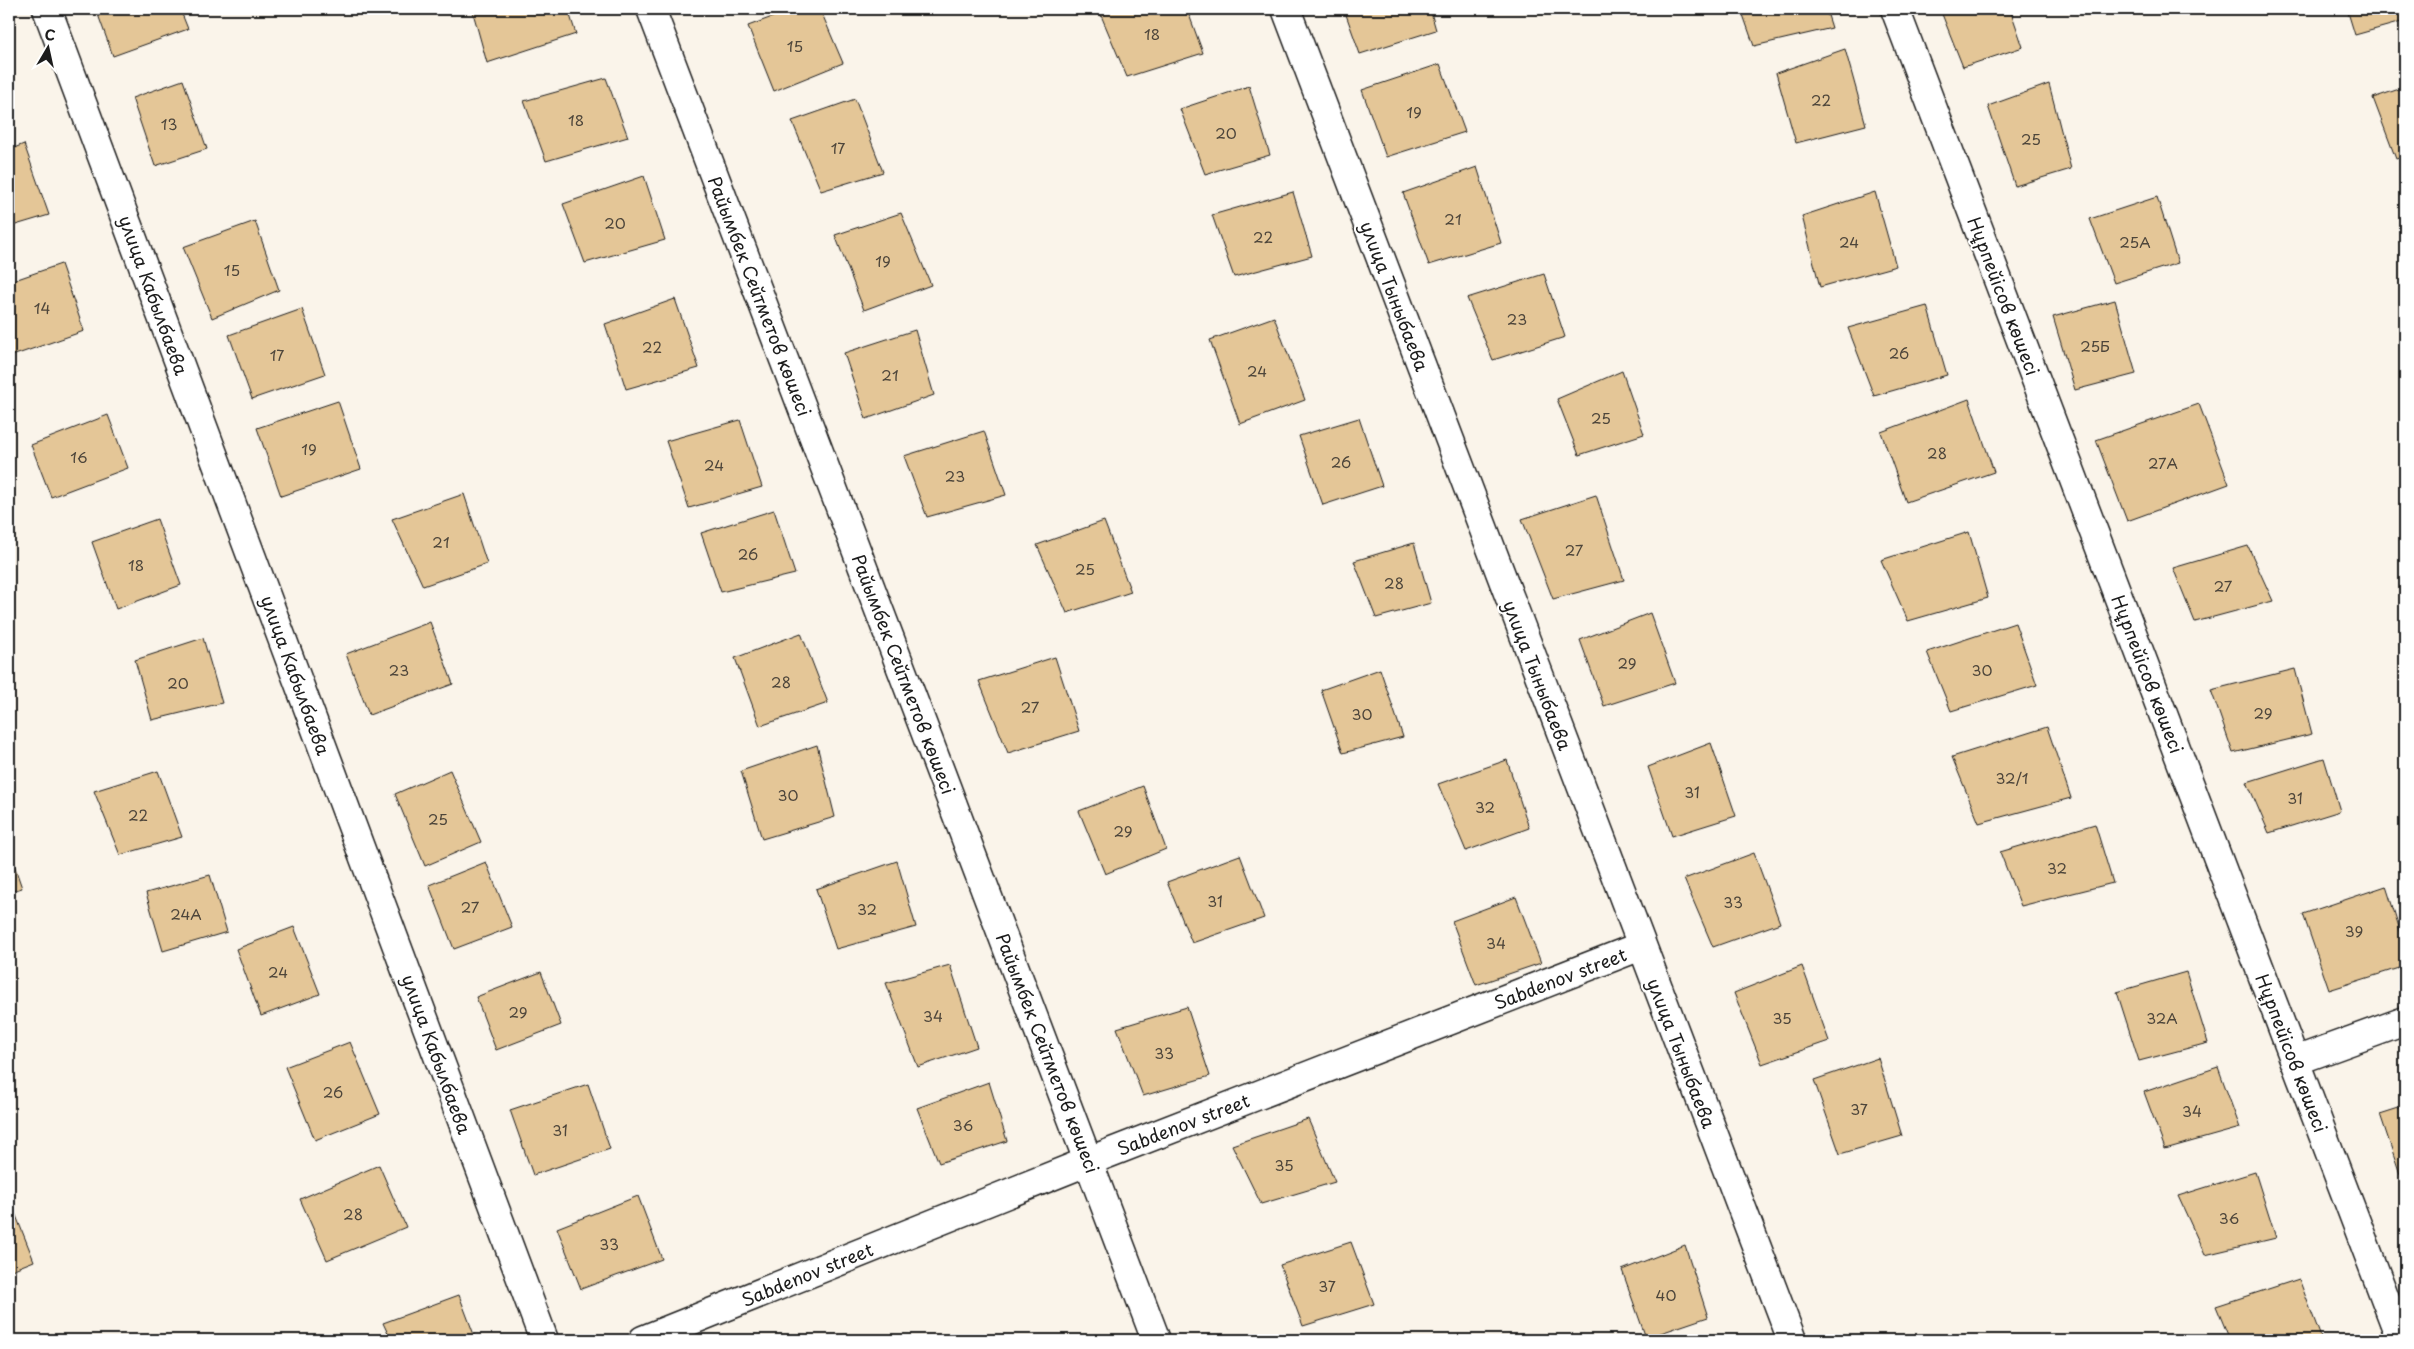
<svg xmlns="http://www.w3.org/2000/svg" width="2414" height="1349" font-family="'Playpen Sans',sans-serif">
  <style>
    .building { fill: #e4c697; stroke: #1c1c1c }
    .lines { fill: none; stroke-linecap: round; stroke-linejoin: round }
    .minor-casing { stroke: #1c1c1c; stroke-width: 31 }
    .minor { stroke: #fff; stroke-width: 28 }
    .labels { text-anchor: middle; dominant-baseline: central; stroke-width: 4; stroke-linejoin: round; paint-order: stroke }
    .number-label { font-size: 15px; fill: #4e463b }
    .street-label { font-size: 18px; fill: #1c1c1c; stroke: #fff }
  </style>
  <rect width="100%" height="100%" fill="#faf4ea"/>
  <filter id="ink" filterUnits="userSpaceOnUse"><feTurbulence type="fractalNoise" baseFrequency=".02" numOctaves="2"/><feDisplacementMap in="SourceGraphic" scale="10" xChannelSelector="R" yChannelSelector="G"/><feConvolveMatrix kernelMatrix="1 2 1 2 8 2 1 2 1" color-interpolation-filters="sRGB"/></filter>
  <g filter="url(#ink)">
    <g class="building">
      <polygon points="96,9 180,9 188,29 113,56"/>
      <polygon points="472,9 568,9 576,34 487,63"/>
      <polygon points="794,9 820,9 843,63 774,91 748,26"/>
      <polygon points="1113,9 1187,9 1203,53 1127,77 1100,13"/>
      <polygon points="1344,9 1430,9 1436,30 1360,54"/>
      <polygon points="1741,9 1826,9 1832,28 1754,46"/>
      <polygon points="1940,9 2010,9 2023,47 1963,67"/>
      <polygon points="2347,9 2405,9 2405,21 2355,35"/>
      <polygon points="1845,49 1866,125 1796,143 1776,73"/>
      <polygon points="1440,64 1465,132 1386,157 1362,90"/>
      <polygon points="606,78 628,137 546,161 524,101"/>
      <polygon points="183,80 207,149 155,166 132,98"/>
      <polygon points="2049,84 2071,169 2015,186 1988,106"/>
      <polygon points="1249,86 1270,155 1205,174 1180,109"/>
      <polygon points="2405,87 2405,156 2396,159 2373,98"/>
      <polygon points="855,99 883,172 821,191 792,121"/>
      <polygon points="24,144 49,215 9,227 9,150"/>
      <polygon points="1477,167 1501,243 1429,265 1403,193"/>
      <polygon points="644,176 665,240 585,263 563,204"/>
      <polygon points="1293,192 1312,256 1234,277 1212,215"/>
      <polygon points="1875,192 1896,266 1820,287 1802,216"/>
      <polygon points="2157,197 2178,263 2114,283 2090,219"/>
      <polygon points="901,213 931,285 864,310 835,235"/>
      <polygon points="255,221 279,290 212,318 183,247"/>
      <polygon points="61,264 84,331 9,357 9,282"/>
      <polygon points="1544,274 1565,337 1493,360 1467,298"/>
      <polygon points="675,299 699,368 626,389 605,324"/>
      <polygon points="2115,300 2136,374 2075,390 2053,317"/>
      <polygon points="1927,306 1947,375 1874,396 1848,328"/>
      <polygon points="302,309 325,374 252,399 229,335"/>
      <polygon points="1274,317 1305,400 1240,424 1210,340"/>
      <polygon points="915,330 934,395 866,419 844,353"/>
      <polygon points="1622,371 1644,434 1579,455 1557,399"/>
      <polygon points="1969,399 1994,472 1906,502 1881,432"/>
      <polygon points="338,401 361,469 281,496 257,428"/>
      <polygon points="2199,404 2229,484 2127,521 2096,440"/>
      <polygon points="108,415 128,468 51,497 31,445"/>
      <polygon points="1359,418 1382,486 1323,505 1299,436"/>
      <polygon points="740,420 762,487 689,508 666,441"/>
      <polygon points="984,431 1006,495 927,517 904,456"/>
      <polygon points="464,494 487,564 423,586 392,519"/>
      <polygon points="1596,495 1624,580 1553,599 1522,519"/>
      <polygon points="774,510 795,574 721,592 701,533"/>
      <polygon points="157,519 181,585 116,609 92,542"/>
      <polygon points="1104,521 1131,592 1067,613 1037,545"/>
      <polygon points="1969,532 1988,598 1908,621 1881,560"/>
      <polygon points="1414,543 1431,603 1376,618 1354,561"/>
      <polygon points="2248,546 2273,601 2195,622 2173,568"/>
      <polygon points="1650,613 1675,683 1604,706 1580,640"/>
      <polygon points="430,622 453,684 369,715 346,654"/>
      <polygon points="2015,623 2037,685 1951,711 1927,652"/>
      <polygon points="801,633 828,703 760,726 735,658"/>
      <polygon points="203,638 222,703 152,720 135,660"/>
      <polygon points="1055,657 1079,731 1008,753 979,681"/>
      <polygon points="1380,669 1403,737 1343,753 1321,690"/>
      <polygon points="2295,669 2312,734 2233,753 2211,690"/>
      <polygon points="2047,727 2071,798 1979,823 1952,757"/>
      <polygon points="1711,743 1736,816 1672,836 1648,767"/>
      <polygon points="817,745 835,817 762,839 741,771"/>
      <polygon points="2324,758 2340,811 2269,833 2247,782"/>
      <polygon points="1507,760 1529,828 1466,851 1438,784"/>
      <polygon points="450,770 481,842 425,866 395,794"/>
      <polygon points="158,771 182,837 120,855 94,791"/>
      <polygon points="1143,786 1166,849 1105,874 1079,811"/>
      <polygon points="2095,824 2113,883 2021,906 2000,852"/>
      <polygon points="9,850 22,888 9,892"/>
      <polygon points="1754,853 1780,923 1713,947 1684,879"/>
      <polygon points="1240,855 1264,918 1192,943 1167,882"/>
      <polygon points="897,861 916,927 836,949 816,889"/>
      <polygon points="486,862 512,927 454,949 429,885"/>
      <polygon points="210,875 227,932 163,951 146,893"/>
      <polygon points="2386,886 2405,946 2405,966 2329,990 2303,914"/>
      <polygon points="1516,897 1541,963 1476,985 1452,921"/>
      <polygon points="294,927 320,994 261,1016 236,949"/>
      <polygon points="950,965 977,1047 918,1067 886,983"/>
      <polygon points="1802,966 1829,1041 1762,1064 1734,993"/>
      <polygon points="541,972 561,1025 496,1050 476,997"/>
      <polygon points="2186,972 2208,1043 2139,1061 2117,992"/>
      <polygon points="1187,1007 1210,1076 1143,1096 1117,1028"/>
      <polygon points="350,1042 380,1114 315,1140 285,1067"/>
      <polygon points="1878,1058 1902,1136 1840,1154 1814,1080"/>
      <polygon points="2218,1067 2240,1128 2165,1149 2144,1092"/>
      <polygon points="989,1082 1007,1141 939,1163 917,1108"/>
      <polygon points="588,1084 610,1149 533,1175 510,1110"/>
      <polygon points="2405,1106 2405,1176 2401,1177 2380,1114"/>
      <polygon points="1308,1119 1335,1182 1261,1204 1232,1145"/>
      <polygon points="379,1165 406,1227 327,1260 300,1199"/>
      <polygon points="2255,1172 2276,1238 2205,1255 2178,1196"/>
      <polygon points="638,1196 662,1259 581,1289 557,1228"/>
      <polygon points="9,1198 34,1261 9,1271"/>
      <polygon points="1351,1242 1374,1304 1303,1326 1280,1265"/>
      <polygon points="1685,1245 1708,1317 1646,1338 1622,1270"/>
      <polygon points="2299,1279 2322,1340 2230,1340 2216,1306"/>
      <polygon points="459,1295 476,1340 391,1340 383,1323"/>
    </g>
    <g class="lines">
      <g class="minor-casing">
        <g id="minor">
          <polyline points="47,9 544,1340"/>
          <polyline points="651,9 1156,1340"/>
          <polyline points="1286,9 1792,1340"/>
          <polyline points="1895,9 2401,1340"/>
          <polyline points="2295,1061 2405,1021"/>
          <polyline points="643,1340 1089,1161 1641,946"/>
        </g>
      </g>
      <use href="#minor" class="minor"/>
    </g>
  </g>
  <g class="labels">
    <g class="number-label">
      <text x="1152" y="33">18</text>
      <text x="795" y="45">15</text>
      <text x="1821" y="99">22</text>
      <text x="1414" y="111">19</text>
      <text x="576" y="119">18</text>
      <text x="169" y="123">13</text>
      <text x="1226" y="132">20</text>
      <text x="2031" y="138">25</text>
      <text x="838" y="147">17</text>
      <text x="1453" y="218">21</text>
      <text x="615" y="222">20</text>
      <text x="1263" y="236">22</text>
      <text x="1849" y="241">24</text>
      <text x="2135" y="241">25А</text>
      <text x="883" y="260">19</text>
      <text x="232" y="269">15</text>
      <text x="42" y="307">14</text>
      <text x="1517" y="318">23</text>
      <text x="2095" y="345">25Б</text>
      <text x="652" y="346">22</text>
      <text x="1899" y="352">26</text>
      <text x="277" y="354">17</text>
      <text x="1257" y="370">24</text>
      <text x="890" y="374">21</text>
      <text x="1601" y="417">25</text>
      <text x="309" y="448">19</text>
      <text x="1937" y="452">28</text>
      <text x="79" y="456">16</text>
      <text x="1341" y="461">26</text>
      <text x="2163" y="462">27А</text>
      <text x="714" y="464">24</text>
      <text x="955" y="475">23</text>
      <text x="441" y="541">21</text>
      <text x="1574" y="549">27</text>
      <text x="748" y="553">26</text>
      <text x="136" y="564">18</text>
      <text x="1085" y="568">25</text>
      <text x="1394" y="582">28</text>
      <text x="2223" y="585">27</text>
      <text x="1627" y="662">29</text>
      <text x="399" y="669">23</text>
      <text x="1982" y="669">30</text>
      <text x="781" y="681">28</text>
      <text x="178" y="682">20</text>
      <text x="1030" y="706">27</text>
      <text x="2263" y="712">29</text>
      <text x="1362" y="713">30</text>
      <text x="2012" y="777">32/1</text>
      <text x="1692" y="791">31</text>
      <text x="788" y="794">30</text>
      <text x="2295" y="797">31</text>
      <text x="1485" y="806">32</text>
      <text x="138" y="814">22</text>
      <text x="438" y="818">25</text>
      <text x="1123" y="830">29</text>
      <text x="2057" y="867">32</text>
      <text x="1215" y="900">31</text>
      <text x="1733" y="901">33</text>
      <text x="470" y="906">27</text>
      <text x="867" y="908">32</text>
      <text x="186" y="913">24А</text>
      <text x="2354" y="930">39</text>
      <text x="1496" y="942">34</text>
      <text x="278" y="971">24</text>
      <text x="518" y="1011">29</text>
      <text x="933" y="1015">34</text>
      <text x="1782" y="1017">35</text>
      <text x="2162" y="1017">32А</text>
      <text x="1164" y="1052">33</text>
      <text x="333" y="1091">26</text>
      <text x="1859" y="1108">37</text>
      <text x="2192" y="1110">34</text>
      <text x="963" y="1124">36</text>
      <text x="560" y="1129">31</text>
      <text x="1284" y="1164">35</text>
      <text x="353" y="1213">28</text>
      <text x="2229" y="1217">36</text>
      <text x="609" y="1243">33</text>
      <text x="1327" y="1285">37</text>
      <text x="1666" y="1294">40</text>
    </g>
    <g class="street-label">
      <text transform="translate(154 295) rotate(70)">улица Кабылбаева</text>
      <text transform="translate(760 296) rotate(69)">Райымбек Сейтметов көшесі</text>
      <text transform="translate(1395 296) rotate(69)">улица Тыныбаева</text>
      <text transform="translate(2004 296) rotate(69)">Нұрпейісов көшесі</text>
      <text transform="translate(904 674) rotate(69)">Райымбек Сейтметов көшесі</text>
      <text transform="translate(2148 674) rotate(69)">Нұрпейісов көшесі</text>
      <text transform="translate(296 675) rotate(70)">улица Кабылбаева</text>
      <text transform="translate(1538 675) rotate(69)">улица Тыныбаева</text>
      <text transform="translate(1560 978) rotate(-21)">Sabdenov street</text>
      <text transform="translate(1048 1053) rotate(69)">Райымбек Сейтметов көшесі</text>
      <text transform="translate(1682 1053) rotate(69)">улица Тыныбаева</text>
      <text transform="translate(2292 1053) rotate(69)">Нұрпейісов көшесі</text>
      <text transform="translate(437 1054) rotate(70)">улица Кабылбаева</text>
      <text transform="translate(1183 1124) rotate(-21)">Sabdenov street</text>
      <text transform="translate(807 1274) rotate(-22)">Sabdenov street</text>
    </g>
  </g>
  <rect width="2414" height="1349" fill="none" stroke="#fff" stroke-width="30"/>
  <rect x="15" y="15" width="2384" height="1319" fill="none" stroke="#1c1c1c" stroke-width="2" filter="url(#ink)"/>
  <g transform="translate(48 48) rotate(9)" stroke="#ffffff" stroke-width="4" paint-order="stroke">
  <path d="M0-4L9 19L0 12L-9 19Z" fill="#1c1c1c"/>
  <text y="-8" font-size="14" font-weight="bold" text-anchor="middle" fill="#1c1c1c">С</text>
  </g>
</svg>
